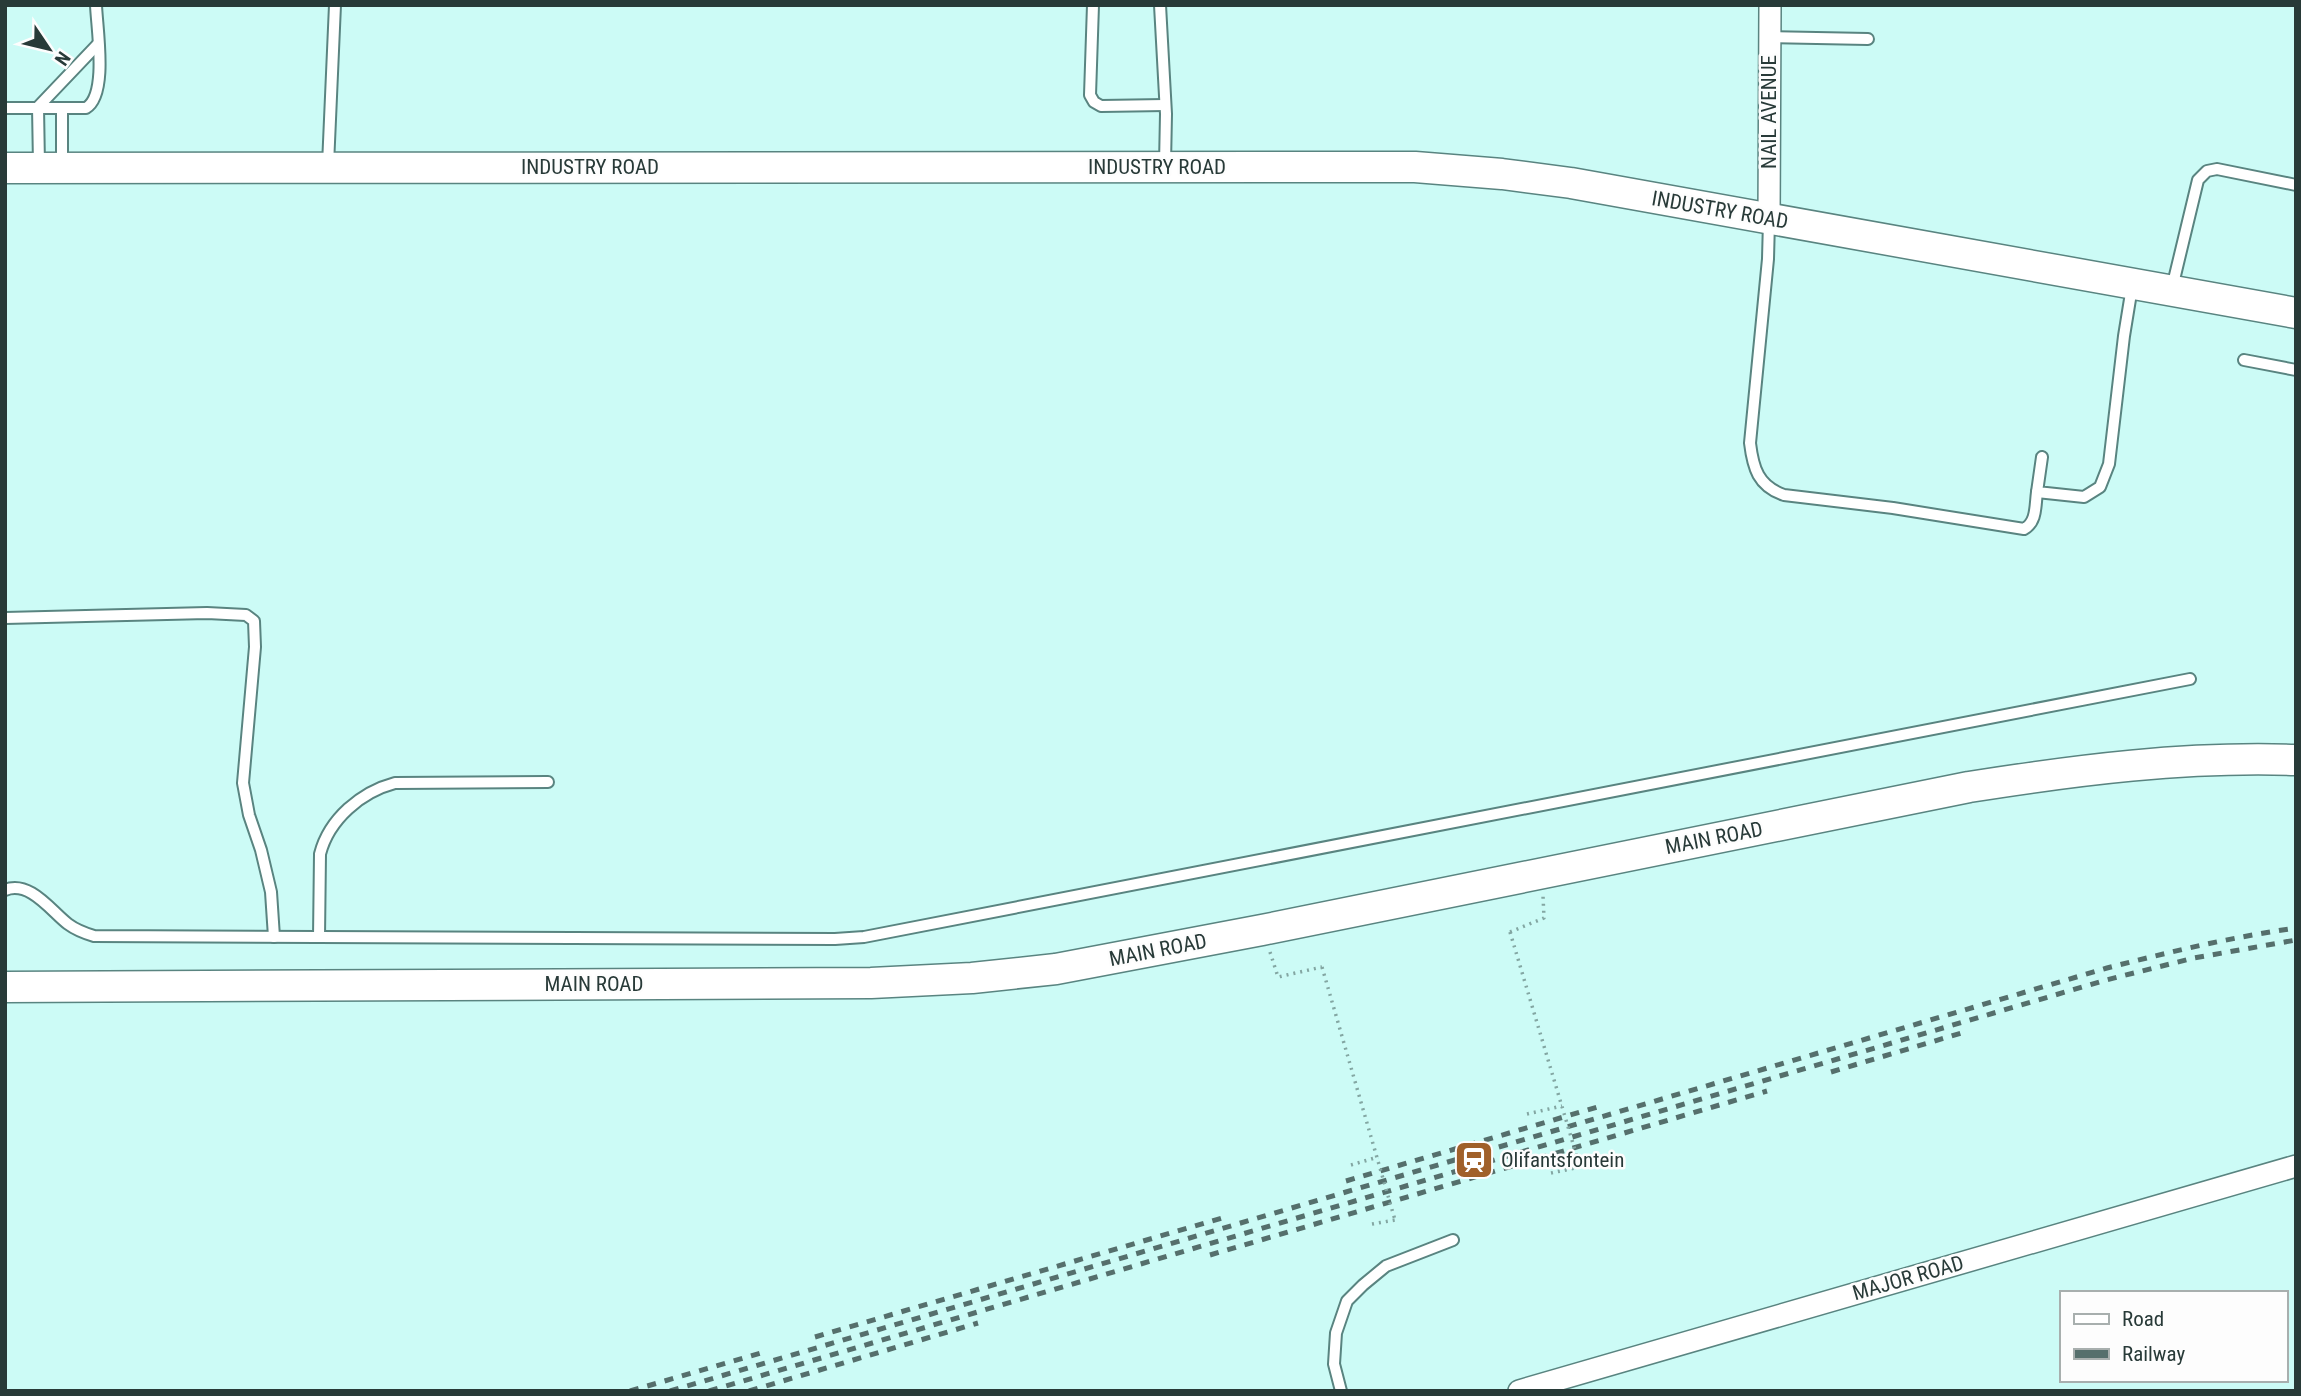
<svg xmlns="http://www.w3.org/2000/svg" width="2301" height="1396" font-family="'Roboto Condensed',sans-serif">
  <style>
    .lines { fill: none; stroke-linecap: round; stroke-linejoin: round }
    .lane-casing { stroke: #598480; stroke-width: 14 }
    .street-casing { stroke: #598480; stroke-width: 24 }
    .secondary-casing { stroke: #598480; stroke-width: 33 }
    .path { stroke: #83a6a2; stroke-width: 3.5; stroke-dasharray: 2 5; stroke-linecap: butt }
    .lane { stroke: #fff; stroke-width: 10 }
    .street { stroke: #fff; stroke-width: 21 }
    .secondary { stroke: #fff; stroke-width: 30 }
    .rail { stroke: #556f6c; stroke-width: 5; stroke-dasharray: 9 9; stroke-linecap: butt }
    .path-bridge { stroke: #83a6a2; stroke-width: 3.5; stroke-dasharray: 2 5; stroke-linecap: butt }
    .labels { text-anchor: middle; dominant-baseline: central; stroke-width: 5; stroke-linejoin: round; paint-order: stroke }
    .street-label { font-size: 21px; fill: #283a38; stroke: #fdfdfd }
    .poi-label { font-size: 21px; fill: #283a38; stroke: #fdfdfd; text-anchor: start }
  </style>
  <rect width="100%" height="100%" fill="#ccfbf6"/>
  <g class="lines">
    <g class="lane-casing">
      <g id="lane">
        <polyline points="1093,5 1090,95 1094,102 1101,106 1165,105"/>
        <polyline points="1160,5 1166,114 1165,164"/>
        <polyline points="1770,37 1868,39"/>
        <path d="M5 108H86C108 95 97 30 96 5"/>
        <polyline points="62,164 62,108"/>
        <polyline points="39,165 38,107 98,44"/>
        <polyline points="328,165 335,5"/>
        <path d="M1769 221 1768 259 1750 443C1753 468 1758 486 1784 495L1893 508 2024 529C2037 522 2035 506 2037 492"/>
        <polyline points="2172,288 2198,180 2207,171 2217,169 2296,185"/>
        <polyline points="2244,360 2296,370"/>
        <polyline points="2042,457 2037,492 2084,497 2100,487 2109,464 2124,336 2132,287"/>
        <polyline points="5,618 207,613 246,615 254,621 255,647 243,783 249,815 261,850 271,892 274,937"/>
        <path d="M5 890C30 880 51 911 68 924 76 930 84 933 94 936L835 939 864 937 2190 679"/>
        <path d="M319 937 320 854C329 819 361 792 395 783L548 782"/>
        <polyline points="1341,1391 1334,1364 1336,1333 1347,1301 1363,1285 1386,1266 1453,1240"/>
      </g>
    </g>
    <g class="street-casing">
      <g id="street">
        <polyline points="1769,219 1770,5"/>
        <polyline points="1519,1391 2296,1166"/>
      </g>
    </g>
    <g class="secondary-casing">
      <g id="secondary">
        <polyline points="5,168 1415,167 1502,174 1571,183 2296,313"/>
        <path d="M5 987 871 983 972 978 1056 969 1262 930 1969 787C2077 770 2186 756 2296 760"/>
      </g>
    </g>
    <g class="path">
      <polyline points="1510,932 1544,918 1543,896"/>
      <polyline points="1270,952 1278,977 1322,967"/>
      <polyline points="1527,1114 1562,1106"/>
      <polyline points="1351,1165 1378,1157"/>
      <polyline points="1551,1173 1580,1167"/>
      <polyline points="1372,1224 1395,1220"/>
    </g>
    <use href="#lane" class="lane"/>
    <use href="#street" class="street"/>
    <use href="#secondary" class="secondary"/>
    <g class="rail">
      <polyline points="1831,1072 1968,1031"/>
      <polyline points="1346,1181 1601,1106"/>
      <polyline points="1210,1255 1767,1091"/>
      <polyline points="815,1337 1222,1218"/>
      <polyline points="630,1391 768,1351"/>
      <path d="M670 1391 2107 968C2169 952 2232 937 2296 928"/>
      <polyline points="709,1391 2106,980 2194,958 2296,940"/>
      <polyline points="749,1391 978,1323"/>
    </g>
    <g class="path-bridge">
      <polyline points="1510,932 1580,1167"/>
      <polyline points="1322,967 1395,1220"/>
    </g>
  </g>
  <defs>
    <g id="station-square" transform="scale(2.0125)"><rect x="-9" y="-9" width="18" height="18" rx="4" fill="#a06029" stroke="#fdfdfd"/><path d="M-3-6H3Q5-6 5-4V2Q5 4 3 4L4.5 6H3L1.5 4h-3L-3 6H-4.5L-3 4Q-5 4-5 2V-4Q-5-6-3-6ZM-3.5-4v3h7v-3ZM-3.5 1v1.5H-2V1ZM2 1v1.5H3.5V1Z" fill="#fff"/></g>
  </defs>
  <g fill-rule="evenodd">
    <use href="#station-square" x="1474" y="1160"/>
  </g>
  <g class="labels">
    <g class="street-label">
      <text transform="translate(1769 112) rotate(-90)">NAIL AVENUE</text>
      <text x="590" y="167">INDUSTRY ROAD</text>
      <text x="1157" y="167">INDUSTRY ROAD</text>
      <text transform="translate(1720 210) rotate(10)">INDUSTRY ROAD</text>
      <text transform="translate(1714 838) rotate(-11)">MAIN ROAD</text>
      <text transform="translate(1158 950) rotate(-11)">MAIN ROAD</text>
      <text x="594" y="984">MAIN ROAD</text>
      <text transform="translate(1908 1278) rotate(-16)">MAJOR ROAD</text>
    </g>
    <g class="poi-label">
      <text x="1501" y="1160">Olifantsfontein</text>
    </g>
  </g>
  <rect width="2301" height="1396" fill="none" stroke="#283a38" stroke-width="14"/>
  <rect x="2060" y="1291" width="228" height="91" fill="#fdfdfd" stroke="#a8afae" stroke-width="2"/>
  <rect x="2074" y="1314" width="35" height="10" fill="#ffffff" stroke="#a8afae" stroke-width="2"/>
  <text x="2122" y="1326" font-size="21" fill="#283a38">Road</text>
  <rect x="2074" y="1349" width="35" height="10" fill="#556f6c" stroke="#a8afae" stroke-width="2"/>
  <text x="2122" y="1361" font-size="21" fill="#283a38">Railway</text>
  <g transform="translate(49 49) rotate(125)" stroke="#fdfdfd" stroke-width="5" paint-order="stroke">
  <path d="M0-5L12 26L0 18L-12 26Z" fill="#283a38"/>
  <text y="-10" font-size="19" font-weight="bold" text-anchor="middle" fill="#283a38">N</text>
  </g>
</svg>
